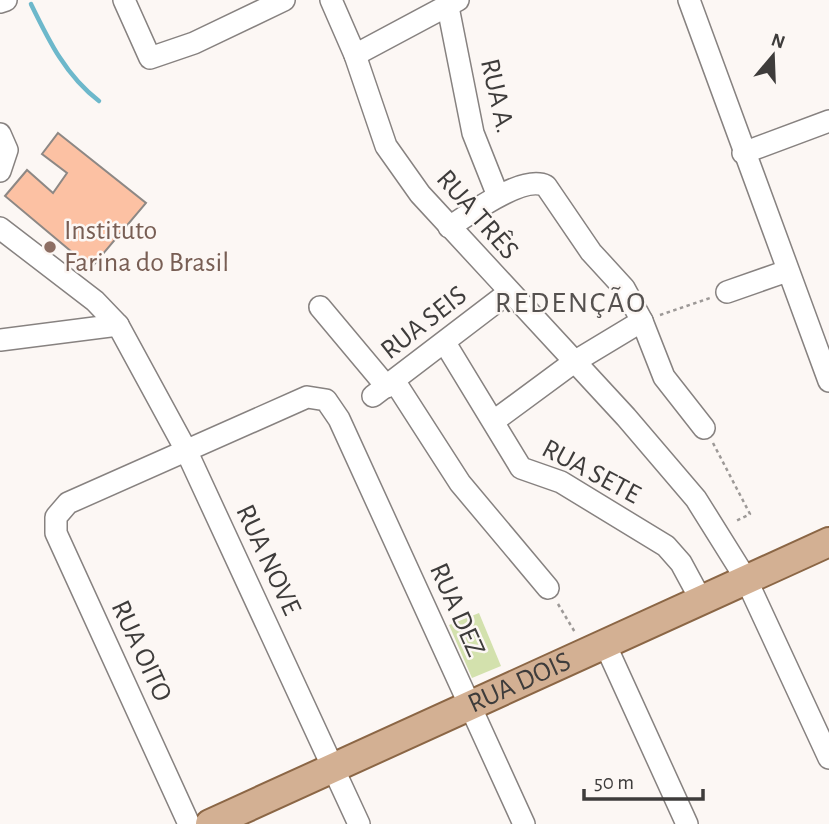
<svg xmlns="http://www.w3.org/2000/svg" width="829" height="824" font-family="'Alegreya Sans',sans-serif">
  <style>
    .green { fill: #d3e1ad }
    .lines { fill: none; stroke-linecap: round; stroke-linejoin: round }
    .stream { stroke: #6db8cb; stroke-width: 4.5 }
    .building { fill: #fcc1a3; stroke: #8d8885; stroke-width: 2 }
    .minor-casing { stroke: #878280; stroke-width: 24 }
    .major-casing { stroke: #8b6645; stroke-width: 32 }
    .path { stroke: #9d9997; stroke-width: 2.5; stroke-dasharray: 3.5 3.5; stroke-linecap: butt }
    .minor { stroke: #fff; stroke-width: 21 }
    .major { stroke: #d3b093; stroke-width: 28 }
    .education-dot { fill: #8d6e63; stroke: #fcf7f4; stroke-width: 2.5 }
    .labels { text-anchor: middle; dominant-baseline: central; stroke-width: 5; stroke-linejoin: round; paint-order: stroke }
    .street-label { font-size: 28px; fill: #3e3c3b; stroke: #fcf7f4 }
    .education-label { font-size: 28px; fill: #785e54; stroke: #fcf7f4; text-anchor: start }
    .neighbourhood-label { font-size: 30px; letter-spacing: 2px; fill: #55514f; stroke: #fcf7f4 }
  </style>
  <rect width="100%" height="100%" fill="#fcf7f4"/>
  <polygon class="green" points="479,613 501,666 472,678 449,625"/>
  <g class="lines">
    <path class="stream" d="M31 4C49 41 66 76 99 101"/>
  </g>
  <polygon class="building" points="58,133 146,203 91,268 5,196 27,170 53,193 67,173 42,154"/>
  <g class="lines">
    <g class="minor-casing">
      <g id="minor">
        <polyline points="124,0 150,58 194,43 284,0"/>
        <polyline points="331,0 355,55 386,146 420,194 626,417 696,499 746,579 829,758"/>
        <polyline points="689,0 829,381"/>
        <polyline points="0,2 6,0"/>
        <polyline points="448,7 473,133 498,196"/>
        <polyline points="355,55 458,0"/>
        <polyline points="0,134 7,150 0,171"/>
        <polyline points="743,153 829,121"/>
        <path d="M449 227C470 214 523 174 546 186L591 252 624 288 642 321 664 377 704 428"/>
        <polyline points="0,228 95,301 118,325 186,450 359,824"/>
        <polyline points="727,292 787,271"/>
        <polyline points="320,307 387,387"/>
        <polyline points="0,340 118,325"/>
        <polyline points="445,343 521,468 561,482 666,546 681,563 701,600"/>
        <polyline points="395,382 460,483 548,588"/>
        <polyline points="373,396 508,293"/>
        <polyline points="494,421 574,362 642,321"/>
        <polyline points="605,644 687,824"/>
        <polyline points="189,824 56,533 56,517 68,503 307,397 326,400 339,419 524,824"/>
      </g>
    </g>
    <g class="major-casing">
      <g id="major">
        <path id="s1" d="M210 824 829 542"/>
      </g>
    </g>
    <g class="path">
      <polyline points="660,315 710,298"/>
      <polyline points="713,443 750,514 734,522"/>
      <polyline points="558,604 576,634"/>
    </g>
    <use href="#minor" class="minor"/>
    <use href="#major" class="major"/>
  </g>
  <circle class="education-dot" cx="50" cy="247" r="7"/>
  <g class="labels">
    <g class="street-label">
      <text transform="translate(497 96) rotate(77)">RUA A.</text>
      <text transform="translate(477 215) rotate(49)">RUA TRÊS</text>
      <text transform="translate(424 323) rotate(-38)">RUA SEIS</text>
      <text transform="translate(591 472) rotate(28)">RUA SETE</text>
      <text transform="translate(268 560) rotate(65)">RUA NOVE</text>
      <text transform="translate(457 610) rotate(66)">RUA DEZ</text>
      <text transform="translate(141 651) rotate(65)">RUA OITO</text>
      <text stroke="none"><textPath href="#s1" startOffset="340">RUA DOIS</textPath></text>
    </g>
    <g class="education-label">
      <text x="64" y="231">Instituto<tspan x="64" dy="32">Farina do Brasil</tspan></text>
    </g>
    <g class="neighbourhood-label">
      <text x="571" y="303">REDENÇÃO</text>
    </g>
  </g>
  <g transform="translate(773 56) rotate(19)" stroke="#fcf7f4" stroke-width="5" paint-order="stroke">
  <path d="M0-5L12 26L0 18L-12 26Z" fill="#3e3c3b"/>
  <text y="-10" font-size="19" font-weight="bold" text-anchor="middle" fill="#3e3c3b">N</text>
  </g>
  <path d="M584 789v10h119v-10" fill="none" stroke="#3e3c3b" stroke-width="3.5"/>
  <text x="594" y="789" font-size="21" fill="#3e3c3b" stroke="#fcf7f4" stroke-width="5" paint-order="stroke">50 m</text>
</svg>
